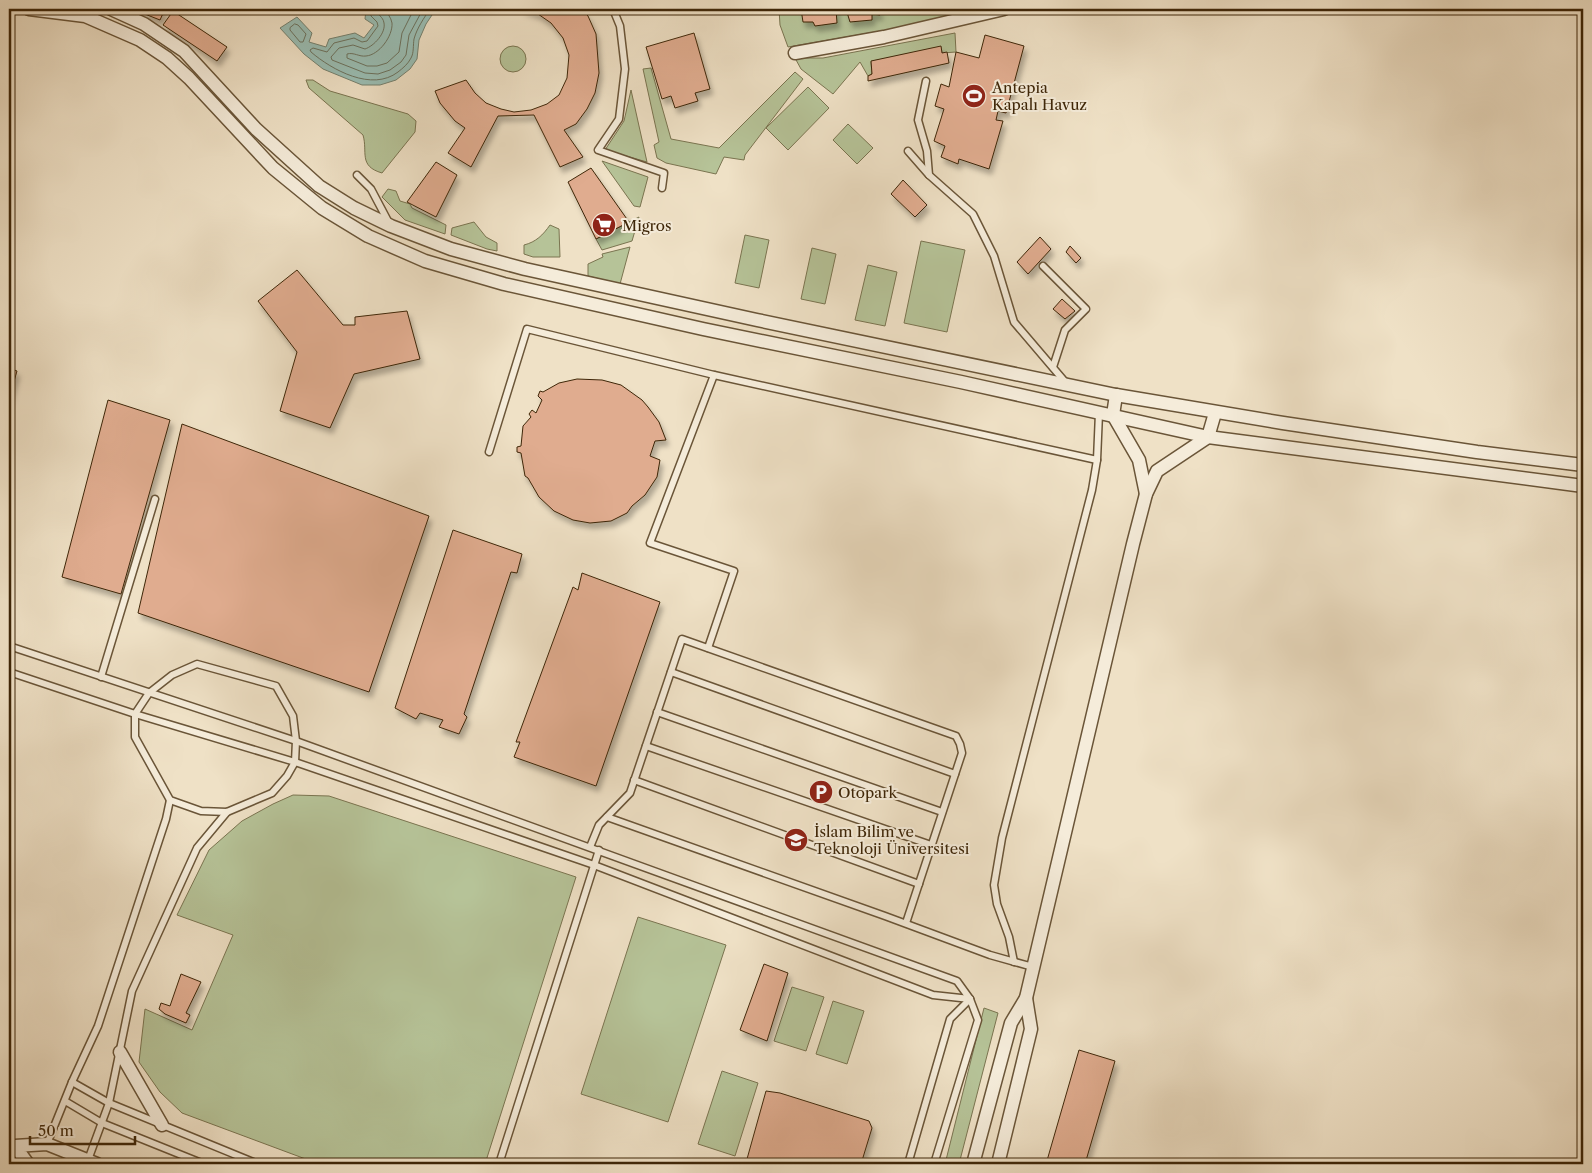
<svg xmlns="http://www.w3.org/2000/svg" width="1592" height="1173" font-family="'Libre Caslon Text',serif">
  <style>
    .green { fill: #b6c398; stroke: #7a7450 }
    .water { fill: #9abeb4; stroke: #75816f }
    .lines { fill: none; stroke-linecap: round; stroke-linejoin: round }
    .shore { stroke: #6c725e; stroke-width: 1 }
    .building { fill: #e0ac8f; stroke: #3e2608; filter: url(#shadow) }
    .service-casing { stroke: #6a5538; stroke-width: 9 }
    .minor-casing { stroke: #6a5538; stroke-width: 15 }
    .service { stroke: #f5ecda; stroke-width: 6 }
    .minor { stroke: #f5ecda; stroke-width: 12 }
    .labels { text-anchor: middle; dominant-baseline: central; stroke-width: 4; stroke-linejoin: round; paint-order: stroke }
    .poi-label { font-size: 15px; fill: #3e2608; stroke: #f5ecda; text-anchor: start }
  </style>
  <defs>
    <filter id="shadow"><feDropShadow dx="3" dy="5.5" stdDeviation="2.5" flood-color="#0004"/></filter>
  </defs>
  <rect width="100%" height="100%" fill="#efe1c6"/>
  <filter id="stains"><feTurbulence type="fractalNoise" baseFrequency=".004" numOctaves="4"/><feColorMatrix values="0 0 0 0 .2 0 0 0 0 .09 0 0 0 0 .02 0 0 0 .5 -.17"/></filter>
  <radialGradient id="worn" r=".72"><stop offset=".6" stop-color="#630" stop-opacity="0"/><stop offset="1" stop-color="#630" stop-opacity=".3"/></radialGradient>
  <g class="green">
    <polygon points="779,9 978,9 915,25 788,47 780,25"/>
    <polygon points="955,33 956,52 942,53 941,47 871,62 872,74 868,76 860,62 833,94 801,69 795,58 823,58"/>
    <circle cx="513" cy="59" r="13"/>
    <polygon points="651,68 671,139 719,148 795,72 803,79 745,155 744,160 724,157 716,174 666,163 657,158 654,145 659,142 643,69"/>
    <path d="M306 80H313L330 91 408 114 416 121 415 132 382 173C358 166 368 152 363 135L309 88Z"/>
    <polygon points="808,87 829,108 788,150 766,128"/>
    <polygon points="631,90 647,162 605,150 624,121"/>
    <polygon points="848,124 873,148 857,164 833,140"/>
    <polygon points="602,161 648,177 640,207 634,206"/>
    <polygon points="388,189 396,191 400,201 410,204 412,208 446,225 445,234 405,220 382,197"/>
    <polygon points="639,217 632,241 602,250 596,239"/>
    <polygon points="474,222 486,237 497,243 497,251 487,249 451,235 452,228"/>
    <path d="M550 225 559 229 560 257H533L524 254V245C536 242 543 235 550 225Z"/>
    <polygon points="745,235 769,240 759,288 735,283"/>
    <polygon points="921,241 965,250 947,332 904,323"/>
    <polygon points="630,247 620,284 588,276 588,264 603,257 602,254"/>
    <polygon points="812,248 836,254 825,304 801,299"/>
    <polygon points="868,265 897,272 885,326 855,320"/>
    <polygon points="293,795 329,796 576,877 485,1164 319,1164 182,1113 160,1092 139,1062 145,1009 192,1030 233,935 177,915 209,850 242,821 273,804"/>
    <polygon points="638,917 726,945 668,1122 581,1094"/>
    <polygon points="792,987 824,997 806,1051 774,1041"/>
    <polygon points="833,1001 864,1011 847,1064 816,1054"/>
    <polygon points="984,1008 998,1013 959,1164 945,1164"/>
    <polygon points="722,1071 758,1083 735,1156 698,1144"/>
  </g>
  <polygon class="water" points="366,9 436,9 426,24 419,40 417,59 410,69 396,80 380,85 362,85 323,69 304,54 280,28 297,17 312,33 309,42 326,47 329,39 355,33 364,38 374,25 365,19"/>
  <g class="lines">
    <g class="shore">
      <path d="M370 9 371 16 377 22 378 26 367 41 362 42 354 38 334 43 327 52 313 48 310 50 311 52C332 70 372 92 398 72 403 68 408 64 411 58 414 53 413 45 414 39 417 28 424 18 430 9"/>
      <path d="M377 9C377 16 383 16 384 23 386 33 374 46 365 49L353 45 339 48 331 57 332 60 365 73 378 74 390 70 401 62 406 55 409 35 423 9"/>
      <path d="M384 9C387 13 391 17 392 23 393 36 379 55 366 56 359 57 354 52 347 54V58L367 66H377L387 63 399 52 402 33 414 9"/>
      <polygon points="295,24 298,25 306,34 303,42 300,42 290,30 290,28"/>
    </g>
  </g>
  <g class="building">
    <polygon points="132,9 165,9 160,20"/>
    <polygon points="522,9 581,9 588,16 596,34 599,73 595,93 587,109 576,124 564,130 583,157 560,167 534,115 498,116 471,167 448,153 465,128 455,121 440,103 435,91 466,80 475,93 486,103 501,109 514,112 531,110 547,104 559,95 567,78 569,55 563,38 551,23 538,14"/>
    <polygon points="801,9 839,9 836,9 837,23 815,26 813,22 803,22"/>
    <polygon points="846,9 879,9 880,15 872,14 872,20 850,22"/>
    <polygon points="173,11 227,47 217,61 163,25"/>
    <polygon points="694,33 710,89 695,93 698,101 675,108 671,96 662,99 646,47"/>
    <polygon points="985,35 1024,46 1006,113 998,111 996,120 1003,121 989,169 959,159 958,164 941,157 945,146 934,141 944,109 935,106 941,84 949,87 956,52 979,58"/>
    <polygon points="941,46 942,53 947,52 949,63 868,81 868,76 872,74 871,61"/>
    <polygon points="436,162 457,175 436,217 407,202"/>
    <polygon points="591,168 629,222 596,239 568,182"/>
    <polygon points="903,180 927,205 915,217 891,194"/>
    <polygon points="1040,237 1051,249 1028,274 1017,262"/>
    <polygon points="1070,246 1081,258 1076,263 1066,252"/>
    <polygon points="297,270 343,325 355,325 355,317 407,311 420,359 354,374 330,428 280,411 297,352 258,301"/>
    <polygon points="1062,299 1075,311 1065,319 1053,309"/>
    <polygon points="9,368 17,371 9,399"/>
    <polygon points="577,379 602,380 621,385 642,400 648,407 659,422 666,440 655,441 650,456 660,460 657,477 645,495 632,506 627,513 611,521 590,523 573,520 554,511 539,497 528,478 525,476 521,453 517,452 517,447 521,446 523,426 531,417 529,414 532,410 536,413 542,400 538,396 540,391 543,392 559,383"/>
    <polygon points="108,400 170,420 121,594 62,577"/>
    <polygon points="182,424 429,516 369,692 138,613"/>
    <polygon points="453,530 522,554 517,573 511,572 464,714 467,717 459,734 439,727 443,720 420,713 416,719 395,708"/>
    <polygon points="582,573 660,602 596,786 514,757 520,742 516,742 573,587 578,590"/>
    <polygon points="764,964 788,973 767,1041 740,1030"/>
    <polygon points="181,974 201,982 186,1013 190,1015 186,1023 165,1014 159,1009 161,1003 170,1006"/>
    <polygon points="1079,1050 1115,1061 1085,1164 1046,1164"/>
    <polygon points="766,1091 780,1093 869,1121 872,1128 861,1164 760,1164 747,1159"/>
  </g>
  <g class="lines">
    <g class="service-casing">
      <g id="service">
        <polyline points="613,9 620,26 625,69 619,119 598,150 664,173 662,188"/>
        <polyline points="926,81 918,120 927,151 929,175 973,214 994,256 1014,322 1066,383"/>
        <polyline points="908,151 929,175"/>
        <polyline points="357,175 371,189 389,223"/>
        <polyline points="1043,266 1086,309 1065,330 1053,367"/>
        <polyline points="489,452 527,329 714,375 1097,460"/>
        <polyline points="9,646 296,741 957,981 970,999 978,1020 934,1164"/>
        <polyline points="708,648 734,571 650,543 714,375"/>
        <polygon points="197,664 276,686 293,716 296,741 295,762 287,776 272,793 227,812 201,811 170,800 135,737 135,714 149,693 172,675"/>
        <polyline points="9,672 135,714 295,762 594,865 933,995 970,999"/>
        <polyline points="671,672 955,774"/>
        <polyline points="101,677 155,499"/>
        <polyline points="657,712 942,812"/>
        <polyline points="646,746 931,845"/>
        <polyline points="634,780 919,884"/>
        <polyline points="607,817 885,916 990,955 1033,967"/>
        <polyline points="590,847 599,825 630,793 682,639 956,736 960,744 962,753 906,923"/>
        <polyline points="1014,962 1009,937 997,904 994,885 1002,838 1092,490 1097,460 1099,413"/>
        <polyline points="72,1082 109,1103 258,1164"/>
        <polyline points="65,1101 102,1123 204,1164"/>
        <polyline points="47,1144 72,1082 98,1026 166,819 170,800"/>
        <polyline points="88,1160 109,1103 132,991 197,848 227,812"/>
        <polyline points="499,1164 599,850"/>
        <polyline points="908,1164 950,1019 970,999"/>
      </g>
    </g>
    <g class="minor-casing">
      <g id="minor">
        <polyline points="29,9 85,16 140,40 167,58 189,78 273,168 322,208 368,236 425,261 504,284 703,329 961,382 1208,437 1583,486"/>
        <polyline points="111,9 144,24 184,51 256,129 319,186 354,208 391,226 451,249 525,269 757,320 1116,395 1283,423 1477,452 1583,465"/>
        <polyline points="795,53 884,37 1004,9"/>
        <polyline points="1116,395 1113,415 1139,460 1146,494"/>
        <polyline points="120,1052 162,1125"/>
        <polyline points="28,1164 15,1146 47,1144 97,1164"/>
        <polyline points="973,1164 1011,1023 1026,998 1133,544 1146,494 1157,471 1208,437 1215,413"/>
        <polyline points="998,1164 1031,1029 1026,998"/>
      </g>
    </g>
    <use href="#service" class="service"/>
    <use href="#minor" class="minor"/>
  </g>
  <defs>
    <g id="stadium-disc" transform="scale(1.25)"><circle r="9.5" fill="#8f2418" stroke="#f5ecda"/><path d="M0-5a6.5 5 0 1 0 0 10a6.5 5 0 1 0 0-10ZM-3.5-1.8h7v3.6h-7Z" fill="#fff"/></g>
    <g id="supermarket-disc" transform="scale(1.25)"><circle r="9.5" fill="#8f2418" stroke="#f5ecda"/><path d="M-6-5.5h2.5l.6 2H6L4.5 2H-2.5L-4.4-4H-6ZM-1.5 3.2a1.3 1.3 0 1 0 .1 0ZM3 3.2a1.3 1.3 0 1 0 .1 0Z" fill="#fff"/></g>
    <g id="parking-disc" transform="scale(1.25)"><circle r="9.5" fill="#8f2418" stroke="#f5ecda"/><path d="M-3.5-5.5H1a3.5 3.5 0 0 1 0 7H-1V5.5H-3.5ZM-1-3.4V-.6H.8a1.4 1.4 0 0 0 0-2.8Z" fill="#fff"/></g>
    <g id="university-disc" transform="scale(1.25)"><circle r="9.5" fill="#8f2418" stroke="#f5ecda"/><path d="M0-5L7-2L0 1L-7-2ZM-4 1L0 2.5L4 1V4Q0 6-4 4Z" fill="#fff"/></g>
  </defs>
  <g fill-rule="evenodd">
    <use href="#stadium-disc" x="974" y="96"/>
    <use href="#supermarket-disc" x="604" y="225"/>
    <use href="#parking-disc" x="821" y="792"/>
    <use href="#university-disc" x="796" y="840"/>
  </g>
  <g class="labels">
    <g class="poi-label">
      <text x="992" y="87">Antepia<tspan x="992" dy="17">Kapalı Havuz</tspan></text>
      <text x="622" y="225">Migros</text>
      <text x="838" y="792">Otopark</text>
      <text x="814" y="831">İslam Bilim ve<tspan x="814" dy="17">Teknoloji Üniversitesi</tspan></text>
    </g>
  </g>
  <rect width="1592" height="1173" fill="none" stroke="#efe1c6" stroke-width="30"/>
  <rect x="10" y="10" width="1572" height="1153" fill="none" stroke="#3e2608" stroke-width="2.5"/>
  <rect x="15" y="15" width="1562" height="1143" fill="none" stroke="#3e2608"/>
  <path d="M30 1136v8h105v-8" fill="none" stroke="#3e2608" stroke-width="2.5"/>
  <text x="38" y="1136" font-size="15" fill="#3e2608" stroke="#f5ecda" stroke-width="4" paint-order="stroke">50 m</text>
  <rect width="100%" height="100%" filter="url(#stains)"/>
  <rect width="100%" height="100%" fill="url(#worn)"/>
</svg>
